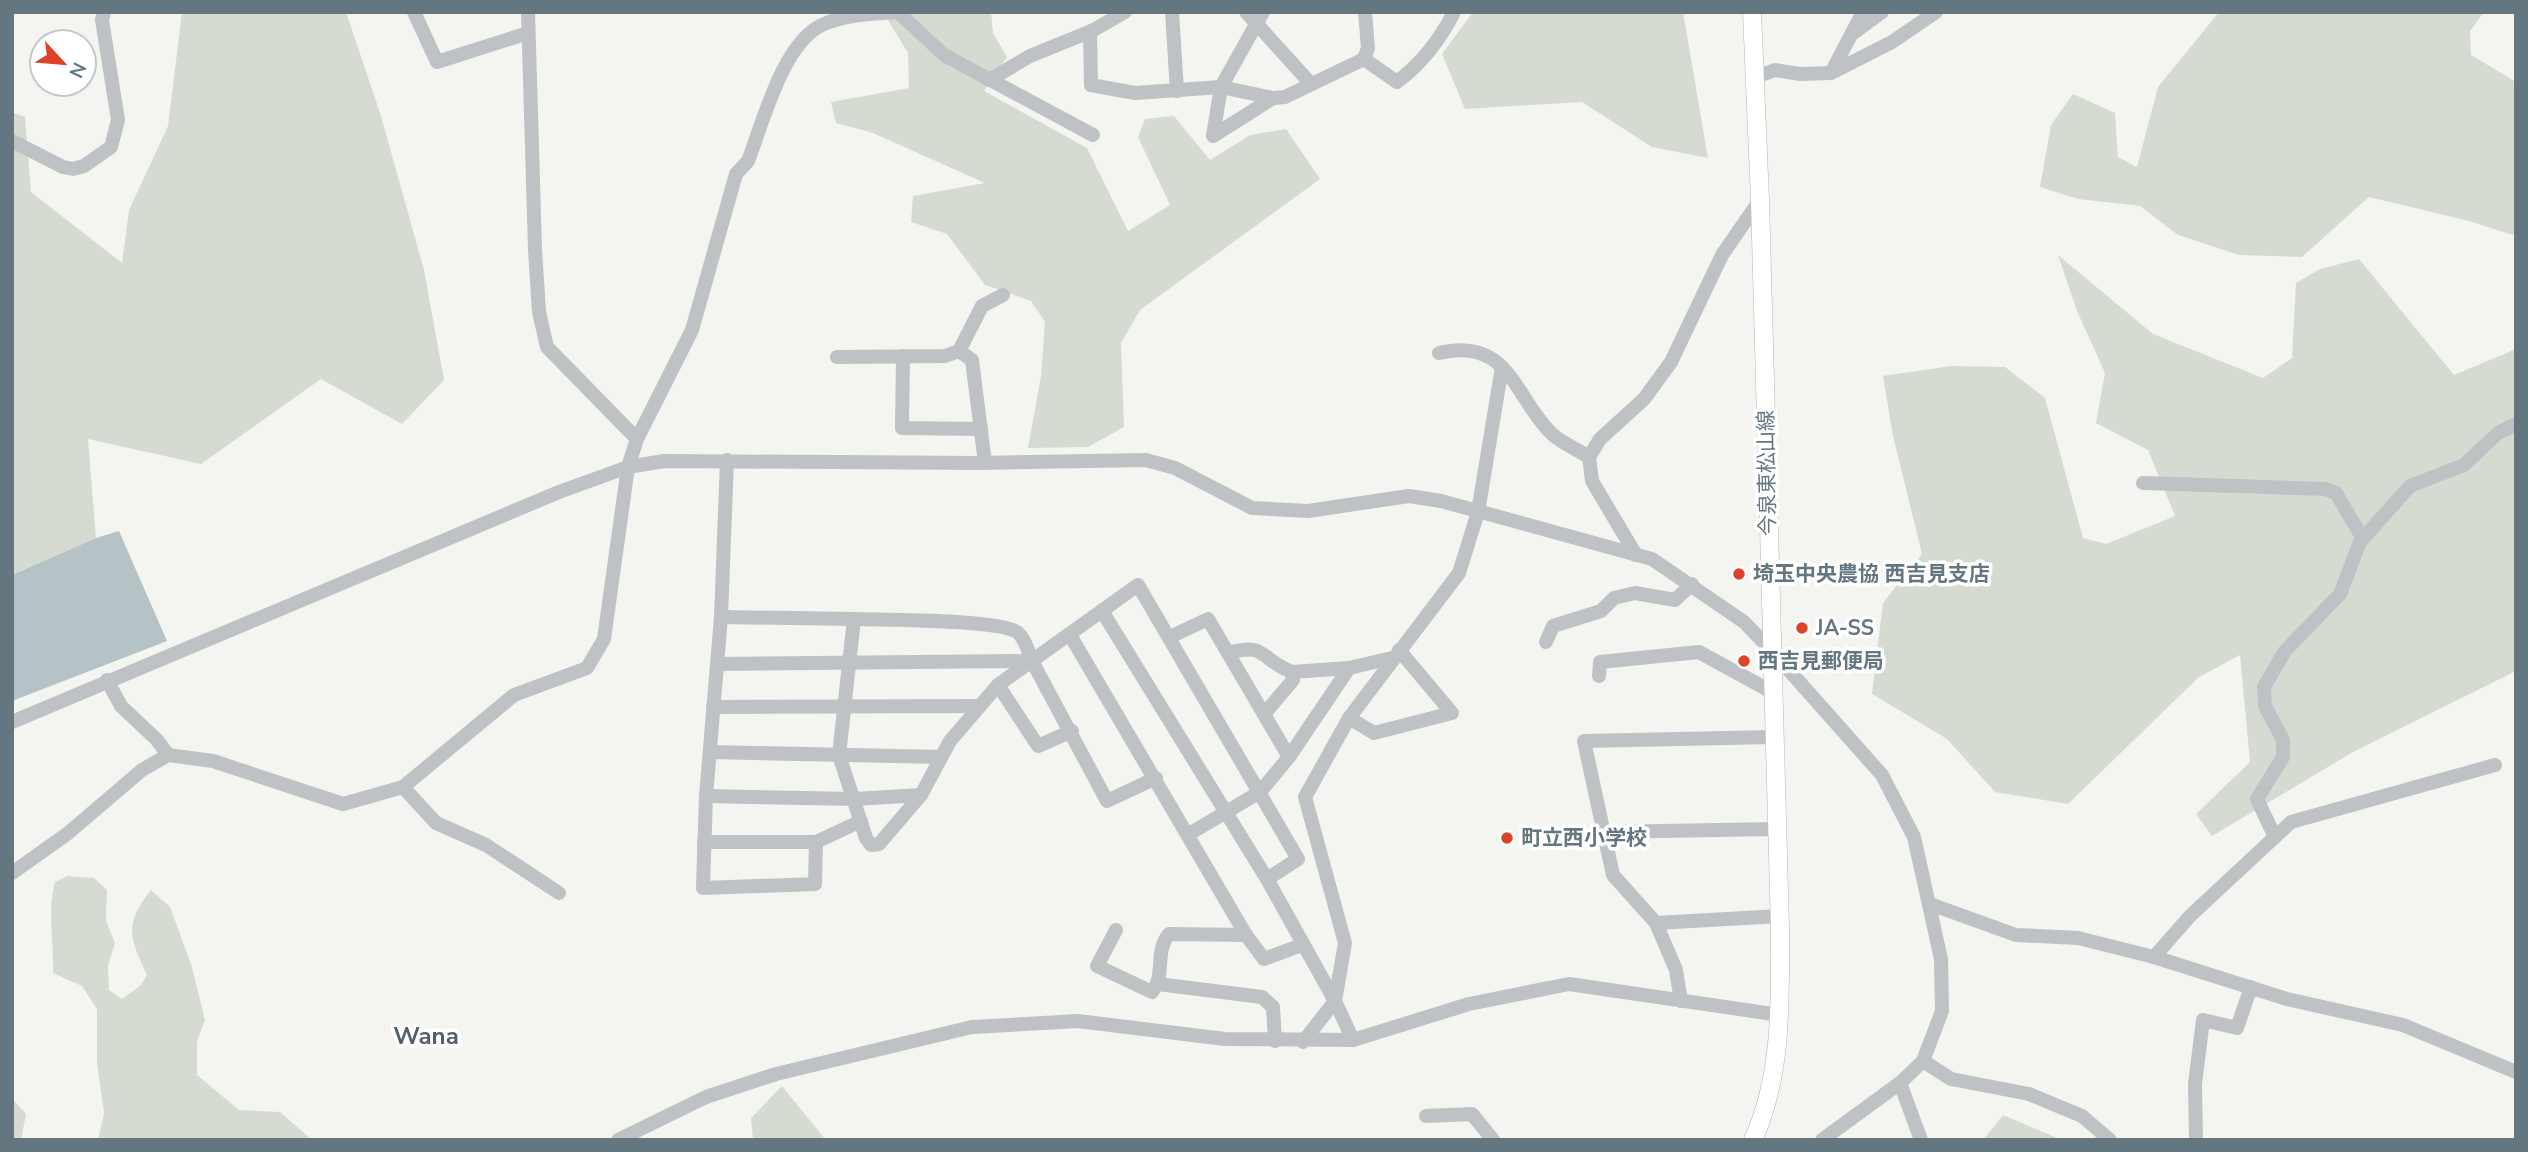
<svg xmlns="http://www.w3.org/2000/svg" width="2528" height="1152" font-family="'Nunito Sans','Noto Sans JP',sans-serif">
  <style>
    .green { fill: #d6dbd2 }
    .water { fill: #b6c3c6 }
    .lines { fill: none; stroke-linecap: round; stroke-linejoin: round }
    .major-casing { stroke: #b1b6b9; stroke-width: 19 }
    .minor { stroke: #bec2c5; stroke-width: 14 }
    .major { stroke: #fff; stroke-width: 18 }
    .poi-dot { fill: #dc4329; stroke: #fff; stroke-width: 2.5 }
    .labels { text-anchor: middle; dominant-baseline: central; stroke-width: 7; stroke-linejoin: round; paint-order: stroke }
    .street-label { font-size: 21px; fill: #647781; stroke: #fff }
    .poi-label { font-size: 21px; font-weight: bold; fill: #647781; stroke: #fff; text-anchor: start }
    .quarter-label { font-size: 24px; font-weight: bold; fill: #525f66; stroke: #fff }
  </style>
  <rect width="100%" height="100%" fill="#f4f4f1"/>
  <g class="green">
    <polygon points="182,12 346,12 381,116 424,270 444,380 402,424 321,379 201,464 88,439 96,538 12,575 12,112 25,117 31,192 122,263 129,210 168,126"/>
    <polygon points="883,12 991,12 993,33 1007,57 984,91 1087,148 1128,231 1170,205 1138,137 1145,119 1174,116 1210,160 1250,135 1286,129 1320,179 1140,310 1121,343 1124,427 1088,447 1028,448 1041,376 1045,322 1031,301 985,285 947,234 911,222 913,196 985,183 873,133 836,123 831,102 909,88 908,53"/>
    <polygon points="1473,12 1683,12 1708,158 1652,147 1582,102 1465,109 1442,54"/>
    <polygon points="2219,12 2484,12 2470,31 2471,55 2516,82 2516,236 2469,221 2369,197 2302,257 2239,255 2178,235 2140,206 2078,199 2040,187 2051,125 2073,94 2115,113 2118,157 2137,167 2158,87"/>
    <polygon points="2058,255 2153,334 2263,378 2292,358 2296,283 2320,269 2359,259 2454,375 2516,349 2516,671 2353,752 2212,836 2196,814 2250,762 2240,655 2199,677 2068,804 1995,792 1947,739 1872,694 1883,603 1922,554 1893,436 1883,376 1951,366 2005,367 2045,398 2083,538 2106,544 2175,516 2148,450 2096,423 2105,373 2077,311"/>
    <path d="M67 876 94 878 107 890 106 921 115 943 108 966 109 990 122 999 140 986 147 975C129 937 124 924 151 890L170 907 192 967 205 1020 197 1041V1075L239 1110 280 1112 312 1140H98L104 1113 97 1063V1009L82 986 53 973C54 941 47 912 55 882Z"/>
    <polygon points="782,1086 825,1139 825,1140 753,1140 751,1118"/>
    <polygon points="12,1098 26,1114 21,1140 12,1140"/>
    <polygon points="2003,1115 2062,1140 1983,1140"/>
  </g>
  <polygon class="water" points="119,531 167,641 12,701 12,575 96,538"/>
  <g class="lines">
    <g class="major-casing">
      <path id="major" d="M1752 12 1760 200 1780 928C1780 999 1783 1074 1753 1140"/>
    </g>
    <g class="minor">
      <polyline points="414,12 437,62 528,33"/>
      <polyline points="528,12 535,249 539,312 547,347 637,439"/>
      <polyline points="898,12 944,55 1093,135"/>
      <polyline points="1125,12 1090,32 1091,85 1135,93 1221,87 1273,98 1285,97 1364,59 1368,48 1365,12"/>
      <polyline points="1172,12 1177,91"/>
      <polyline points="1246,12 1311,84"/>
      <polyline points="1263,12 1221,87 1213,136 1273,98"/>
      <polyline points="1855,32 1882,12"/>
      <path d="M1364 59 1397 82C1422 63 1440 40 1454 12"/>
      <polyline points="1831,73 1863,12"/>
      <polyline points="1753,78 1775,70 1800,74 1831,73 1892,42 1936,12"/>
      <polyline points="989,80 1030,56 1094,30"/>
      <polyline points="12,141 63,167 73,169 84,166 111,147 118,120 102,20 104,12"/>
      <polyline points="959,351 972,360 985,463"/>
      <path d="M1439 353C1509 336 1514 397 1552 434 1562 443 1578 450 1589 457"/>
      <polyline points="903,356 902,428 981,429"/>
      <polyline points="837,357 945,356 959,351 982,306 1003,295"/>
      <polyline points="727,460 721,617 706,796 703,888 815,884 816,842"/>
      <polyline points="2143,483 2325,489 2336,493 2363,539"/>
      <polyline points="1636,555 1592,481 1589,457 1600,439 1644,399 1671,362 1722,255 1760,200"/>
      <polyline points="1102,611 1267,879 1335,1001 1303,1042"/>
      <polyline points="721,617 854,619"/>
      <polyline points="1070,635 1246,935"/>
      <polyline points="1170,637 1208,619 1289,757"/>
      <polyline points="1546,642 1553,626 1601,611 1614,598 1635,593 1675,600 1692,584"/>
      <path d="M1228 653C1267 642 1259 659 1292 672"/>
      <polyline points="717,664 1031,661"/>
      <polyline points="1599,676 1600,662 1699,652 1772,692"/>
      <polyline points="107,680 121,706 157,740 168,755"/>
      <polyline points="998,685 1038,746 1072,731"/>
      <polyline points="713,707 980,706"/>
      <polyline points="1265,713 1293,680 1292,672 1349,668 1392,658"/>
      <polyline points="1349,718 1374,733 1452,713 1399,650"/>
      <polyline points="12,722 559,492 628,467 664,461 978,463 1146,460 1175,468 1252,508 1308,511 1409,496 1441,501 1652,559 1744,622 1771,650 1882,775 1914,837 1941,959 1942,1011 1923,1061 1900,1083 1822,1140"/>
      <polyline points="710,752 941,757"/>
      <path d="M1156 778 1107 801 1032 661C1028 651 1025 638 1017 632 997 619 883 620 854 619L839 755 866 838 871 845 879 844 921 795 950 741 998 685 1138 585 1298 859 1267 879"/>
      <polyline points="403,787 436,823 486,845 559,893"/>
      <polyline points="706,796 855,799 921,795"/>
      <polyline points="1604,832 1776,829"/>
      <polyline points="1189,834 1260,792 1289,757 1349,668"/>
      <polyline points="2275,837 2257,799 2283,757 2283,740 2265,706 2264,687 2285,651 2340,594 2360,542 2410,486 2464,465 2498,433 2516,424"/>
      <polyline points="704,842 816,842 861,821"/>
      <path d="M12 873 67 834 142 770 168 755 213 761 343 804 403 787 514 695 587 668 604 639 628 467 637 439 692 330 736 174 748 161C763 122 783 43 822 25 845 14 873 14 898 12"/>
      <polyline points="1930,904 2016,935 2078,938 2154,957 2287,999 2403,1025 2516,1072"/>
      <polyline points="1656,923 1780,916"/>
      <path d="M1116 930 1097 966 1152 992C1166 975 1154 952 1169 934L1246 935 1264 959 1302 945"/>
      <polyline points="2154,957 2190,916 2291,822 2495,765"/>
      <polyline points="1158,984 1262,997 1273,1007 1275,1041"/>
      <polyline points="1681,1001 1676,970 1656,923 1613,875 1584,741 1773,737"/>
      <polyline points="1353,1040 1335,1001 1345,943 1305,797 1349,718 1459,573 1478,512 1502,367"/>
      <polyline points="1923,1061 1951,1079 2029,1094 2082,1116 2110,1140"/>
      <polyline points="1900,1083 1921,1140"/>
      <polyline points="1426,1116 1472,1114 1493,1140"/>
      <polyline points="618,1140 706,1097 776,1074 972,1027 1078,1021 1225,1039 1353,1040 1469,1004 1569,984 1780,1015"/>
      <polyline points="2196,1140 2195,1084 2203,1020 2237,1028 2251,987"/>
    </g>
    <use href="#major" class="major"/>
  </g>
  <g class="poi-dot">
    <circle cx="1739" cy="574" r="7"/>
    <circle cx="1802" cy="628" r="7"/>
    <circle cx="1744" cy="661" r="7"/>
    <circle cx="1507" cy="838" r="7"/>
  </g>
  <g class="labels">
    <g class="street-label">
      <text transform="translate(1767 473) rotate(-91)">今泉東松山線</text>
    </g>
    <g class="poi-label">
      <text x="1753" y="574">埼玉中央農協 西吉見支店</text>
      <text x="1816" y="628">JA-SS</text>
      <text x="1758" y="661">西吉見郵便局</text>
      <text x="1521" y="838">町立西小学校</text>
    </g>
    <g class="quarter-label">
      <text x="426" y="1036">Wana</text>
    </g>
  </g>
  <rect width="2528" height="1152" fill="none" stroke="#647781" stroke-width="28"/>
  <g transform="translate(63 63) rotate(116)"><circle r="33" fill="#ffffff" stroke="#c1c9cd" stroke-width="2"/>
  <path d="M0-5L12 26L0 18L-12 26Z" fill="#dc4329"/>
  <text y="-10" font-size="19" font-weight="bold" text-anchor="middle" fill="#647781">N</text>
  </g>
</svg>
